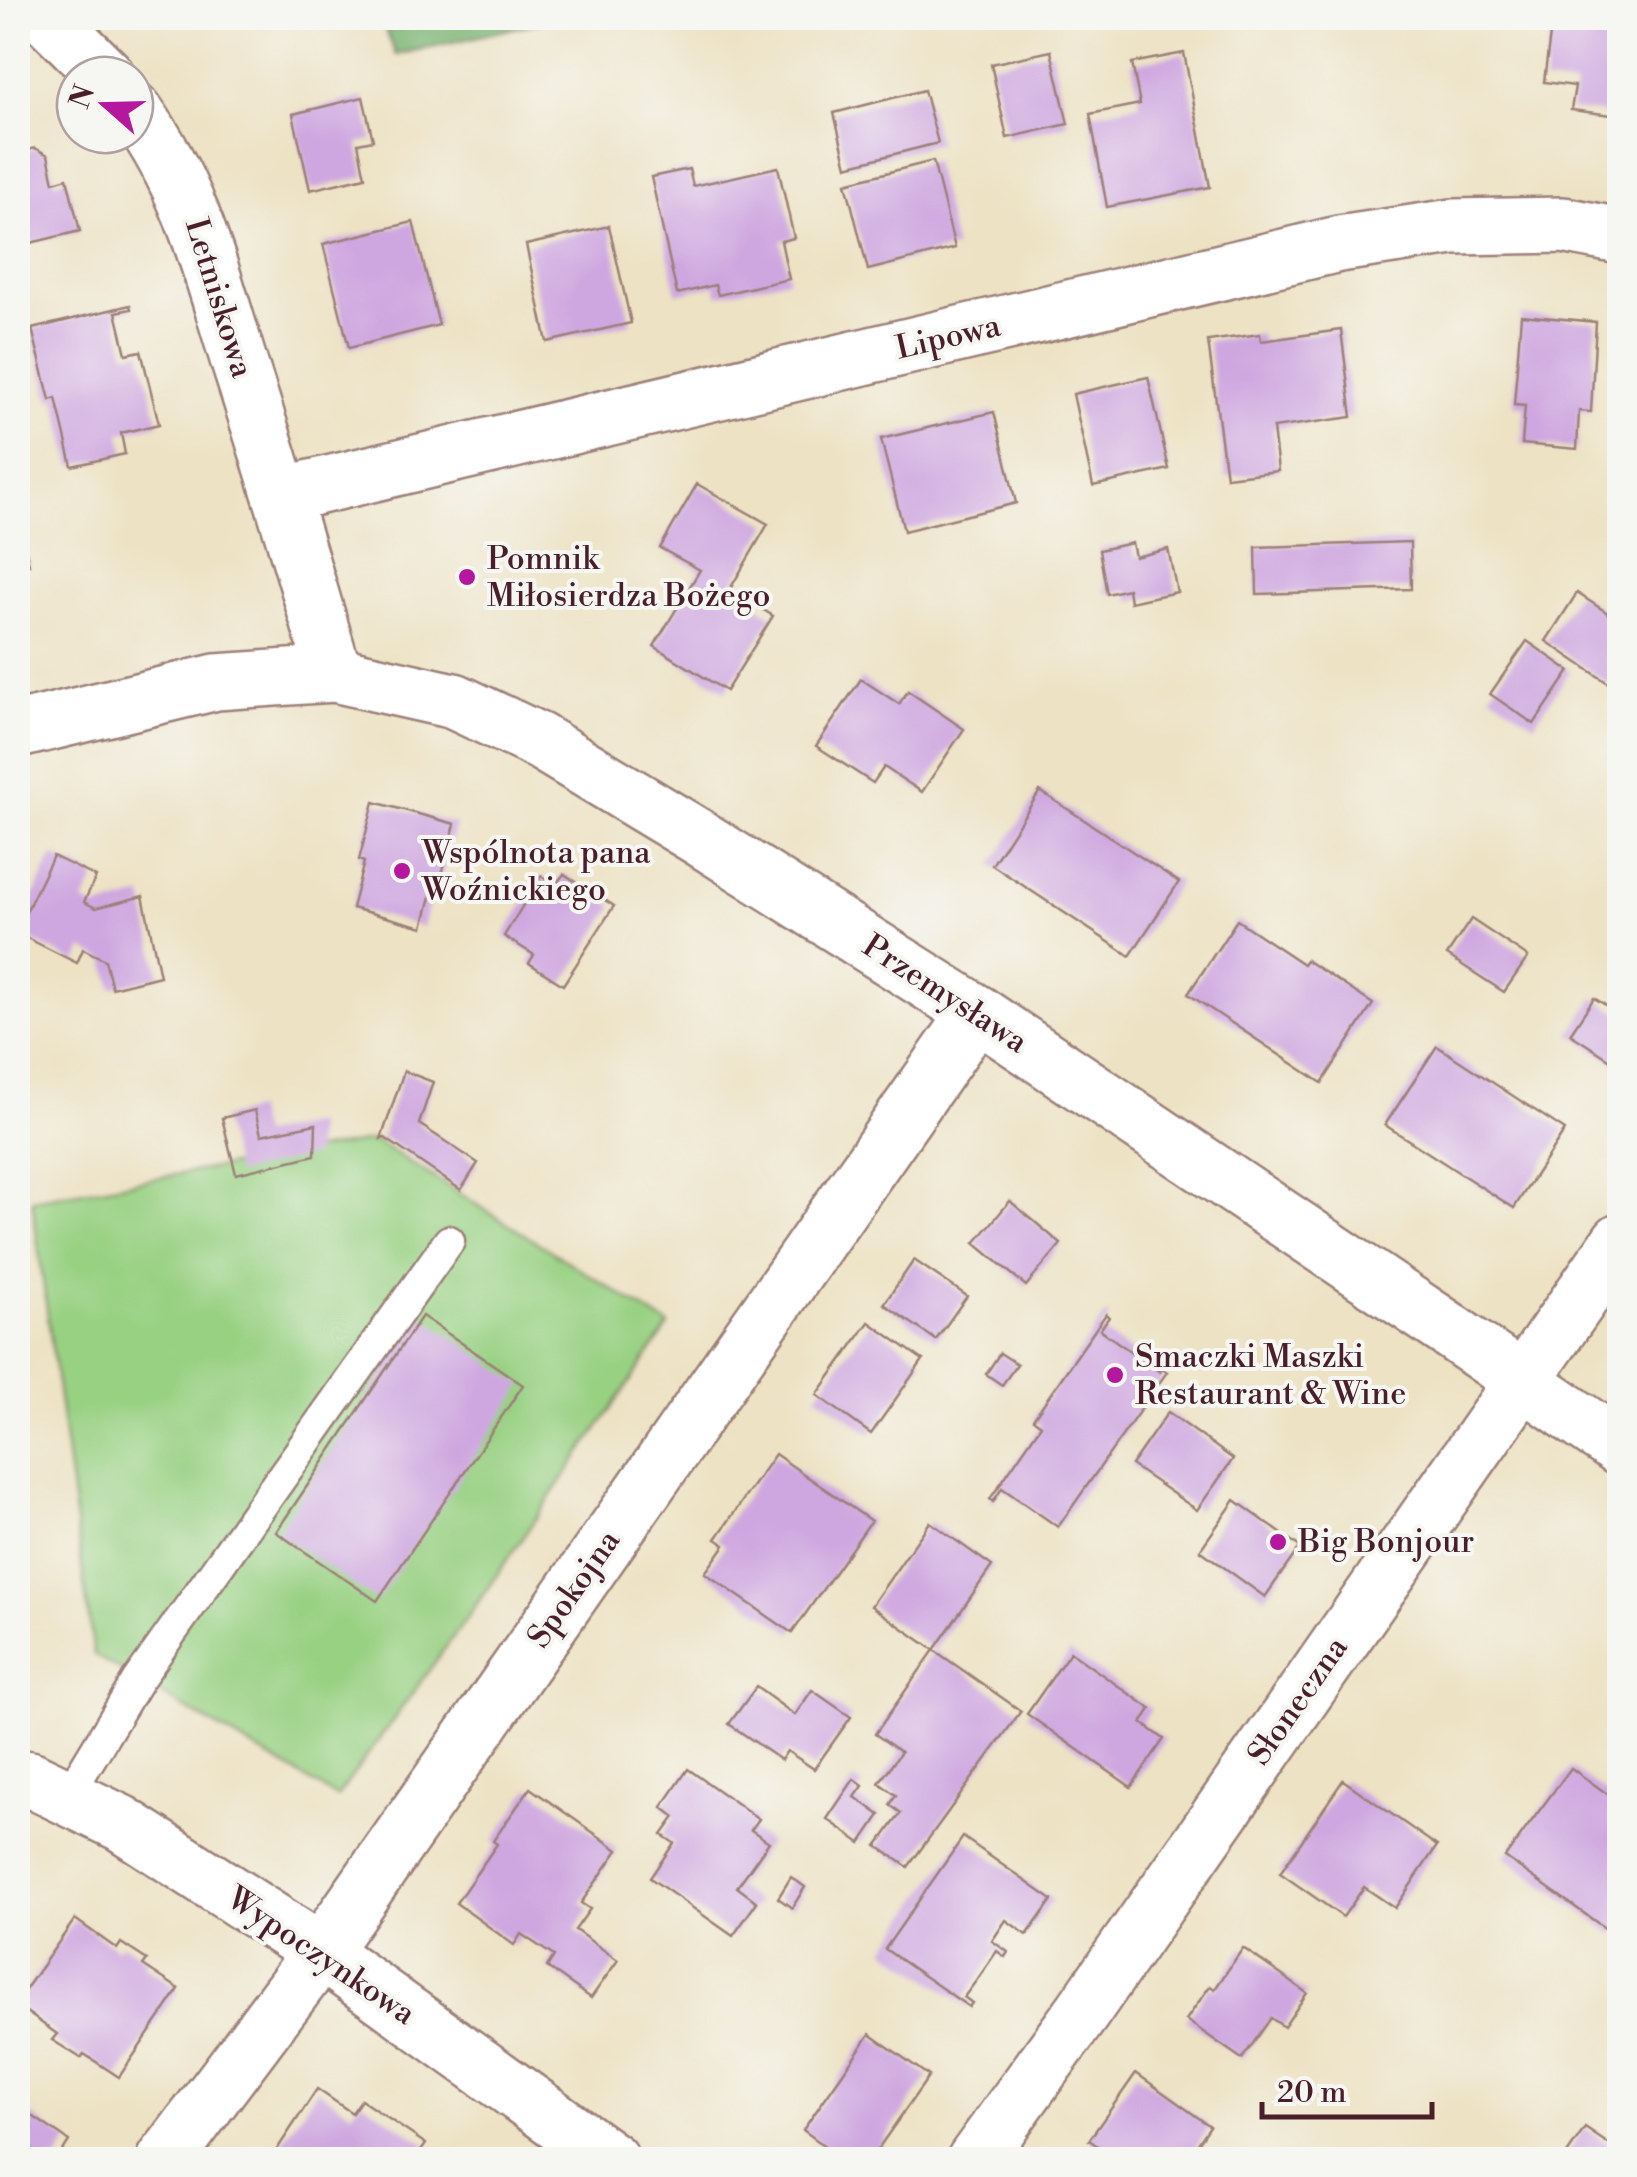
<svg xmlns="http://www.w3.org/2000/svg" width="1637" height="2177" font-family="'Libre Bodoni',serif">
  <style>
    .green { fill: #99d183; stroke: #727857; stroke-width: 2.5 }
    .forest { fill: #7ab371; stroke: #62694e; stroke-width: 2.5 }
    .building { fill: #cfa7e0 }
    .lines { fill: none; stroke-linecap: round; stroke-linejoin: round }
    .lane-casing { stroke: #9c8078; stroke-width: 35 }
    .street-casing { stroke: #9c8078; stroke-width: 60 }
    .lane { stroke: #fff; stroke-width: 30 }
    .street { stroke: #fff; stroke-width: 55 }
    .poi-dot { fill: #b5179e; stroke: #f6f6f2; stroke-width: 4 }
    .labels { text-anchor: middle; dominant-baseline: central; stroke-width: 8; stroke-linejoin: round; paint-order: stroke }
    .street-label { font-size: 32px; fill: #4a1f2b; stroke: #f6f6f2 }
    .poi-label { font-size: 32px; fill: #4a1f2b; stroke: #f6f6f2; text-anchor: start }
  </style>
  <rect width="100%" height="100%" fill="#f6f6f2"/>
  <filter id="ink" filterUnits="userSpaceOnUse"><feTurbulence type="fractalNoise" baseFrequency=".01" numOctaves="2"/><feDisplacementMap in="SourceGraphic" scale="20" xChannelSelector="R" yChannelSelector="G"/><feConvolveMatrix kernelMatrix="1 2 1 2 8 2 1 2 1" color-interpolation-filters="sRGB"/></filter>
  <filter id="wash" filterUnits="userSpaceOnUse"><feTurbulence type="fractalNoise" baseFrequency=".0048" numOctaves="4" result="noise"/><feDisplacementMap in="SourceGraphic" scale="40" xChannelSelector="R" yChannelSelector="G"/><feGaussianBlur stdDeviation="2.25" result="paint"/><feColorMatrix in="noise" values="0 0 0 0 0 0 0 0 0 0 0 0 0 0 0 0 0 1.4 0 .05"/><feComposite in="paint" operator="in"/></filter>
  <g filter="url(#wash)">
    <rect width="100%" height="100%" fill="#ede2c4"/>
    <polygon class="green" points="374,1140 669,1325 469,1615 337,1797 94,1655 32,1200"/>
    <polygon class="forest" points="381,18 557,18 396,55"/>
    <g id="blocks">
      <g class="building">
        <polygon points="1552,18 1620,18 1620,116 1571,110 1575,86 1544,82"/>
        <polygon points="1051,51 1068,124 1007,138 991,64"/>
        <polygon points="1184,53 1210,187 1107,207 1090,114 1140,104 1132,63"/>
        <polygon points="924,90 938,143 847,166 834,113"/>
        <polygon points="363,97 373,140 358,143 365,177 310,190 293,114"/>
        <polygon points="35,148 48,155 54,182 67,178 80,231 18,246 18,153"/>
        <polygon points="933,161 955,248 868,270 846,183"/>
        <polygon points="778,167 794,238 781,241 789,279 718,295 715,285 677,294 651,177 689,169 693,186"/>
        <polygon points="413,222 439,325 349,348 323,244"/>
        <polygon points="609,226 631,323 547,342 526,245"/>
        <polygon points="130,305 131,309 116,312 126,354 141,351 159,424 121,433 125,454 72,466 56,398 50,400 32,329"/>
        <polygon points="1521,315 1596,322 1591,412 1579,411 1577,449 1522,444 1525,406 1514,405"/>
        <polygon points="1341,330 1352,417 1273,428 1278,471 1226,477 1208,341 1260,334 1261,341"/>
        <polygon points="1148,377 1169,469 1093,486 1073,394"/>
        <polygon points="994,412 1016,503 904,531 881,439"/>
        <polygon points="697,484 768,524 730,589 773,616 726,691 654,646 700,570 660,548"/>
        <polygon points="19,522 29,564 18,567 18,523"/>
        <polygon points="1410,542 1411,589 1257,594 1256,547"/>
        <polygon points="1132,543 1135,557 1168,549 1177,592 1130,602 1128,589 1107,594 1099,550"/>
        <polygon points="1577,593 1620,621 1620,679 1614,687 1546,641"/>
        <polygon points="1527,641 1570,671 1534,724 1490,694"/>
        <polygon points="861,679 899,704 908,691 964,729 922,792 884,767 873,783 816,746"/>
        <polygon points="1040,791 1179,882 1130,956 992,865"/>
        <polygon points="374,802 455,824 440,882 435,881 423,927 352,908 364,862 359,860"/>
        <polygon points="53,856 96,877 84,902 96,908 143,896 160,976 112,988 105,960 83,949 77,963 25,937 23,918"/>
        <polygon points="564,874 614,906 563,985 529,963 534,955 504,936 541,876 555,885"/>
        <polygon points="1471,919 1528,957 1504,992 1447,955"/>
        <polygon points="1237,920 1303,964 1306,960 1373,1004 1322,1083 1188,994"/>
        <polygon points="1594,998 1620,1014 1620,1066 1570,1034"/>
        <polygon points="1437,1046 1565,1130 1514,1208 1385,1125"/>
        <polygon points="404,1071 433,1082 419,1124 478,1163 461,1190 385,1138 381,1139"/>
        <polygon points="255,1110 261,1135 316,1124 315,1155 236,1174 222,1118"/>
        <polygon points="1010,1201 1061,1244 1026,1286 975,1243"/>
        <polygon points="914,1260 967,1296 936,1340 884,1304"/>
        <polygon points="1106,1314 1109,1317 1100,1330 1160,1372 1162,1369 1167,1372 1058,1527 1002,1488 993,1502 990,1499 1041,1425 1033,1419"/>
        <polygon points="422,1316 523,1385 377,1601 276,1532"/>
        <polygon points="869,1322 923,1360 871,1434 817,1395"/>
        <polygon points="1000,1353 1017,1364 1002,1385 986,1374"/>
        <polygon points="1168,1412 1233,1459 1197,1510 1131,1465"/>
        <polygon points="775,1454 871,1521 792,1633 705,1573 725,1545 716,1539"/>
        <polygon points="1235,1500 1300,1547 1265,1597 1200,1550"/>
        <polygon points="930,1522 992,1566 934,1650 871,1606"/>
        <polygon points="934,1650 1021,1711 908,1867 877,1846 901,1813 890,1805 896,1795 879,1783 901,1752 875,1734"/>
        <polygon points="1070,1652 1151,1709 1142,1723 1164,1739 1131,1787 1027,1714"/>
        <polygon points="756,1687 795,1715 812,1690 851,1717 814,1769 787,1751 781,1760 729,1724"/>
        <polygon points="1571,1768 1620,1803 1620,1925 1613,1934 1505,1857"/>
        <polygon points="688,1769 759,1819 751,1830 769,1842 737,1887 757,1902 733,1936 650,1878 674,1843 662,1835 675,1817 662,1807"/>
        <polygon points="854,1779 863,1786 855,1797 880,1815 861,1843 827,1819"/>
        <polygon points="1343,1780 1437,1846 1395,1908 1364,1887 1343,1917 1280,1873"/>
        <polygon points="530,1788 618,1850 581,1903 590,1909 575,1930 618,1960 591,1998 547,1967 554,1956 521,1934 514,1945 456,1903 497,1844 493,1841"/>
        <polygon points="963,1837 1052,1900 1027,1935 1006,1920 992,1941 1008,1952 1005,1957 997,1951 979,1977 964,1997 972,2003 969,2007 885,1949"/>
        <polygon points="791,1877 805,1887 792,1908 778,1898"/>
        <polygon points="75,1919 117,1949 121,1943 147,1960 143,1965 179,1989 119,2077 84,2054 81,2058 52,2040 57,2034 18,2006 18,2000"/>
        <polygon points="1243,1948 1307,1993 1284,2027 1271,2018 1242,2059 1186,2020 1210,1986 1215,1989"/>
        <polygon points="870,2034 929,2076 870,2160 844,2160 803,2130"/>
        <polygon points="1136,2073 1210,2126 1187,2160 1118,2160 1089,2140"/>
        <polygon points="317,2089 352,2113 361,2100 426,2144 415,2160 270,2160"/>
        <polygon points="18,2106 69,2141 57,2160 18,2160"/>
        <polygon points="1585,2128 1620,2152 1620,2160 1563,2160"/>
      </g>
    </g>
  </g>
  <g filter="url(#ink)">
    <use href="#blocks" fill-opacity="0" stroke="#9c8078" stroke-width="2.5"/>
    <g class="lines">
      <g class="lane-casing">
        <polyline id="lane" points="67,1797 137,1681 449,1241"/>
      </g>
      <g class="street-casing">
        <g id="street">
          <polyline points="48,18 106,75"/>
          <path d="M135 111C193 191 211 272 240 365 273 467 304 570 334 674"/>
          <polyline points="282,495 1339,244 1453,227 1563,225 1620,236"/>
          <polyline points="18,730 216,682 334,674 454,701 539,741 700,838 977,1013 1446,1328 1620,1448"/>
          <polyline points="18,1777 30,1779 121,1823 321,1952 611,2160"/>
          <polyline points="165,2160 321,1952 977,1013"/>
          <polyline points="975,2160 1083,2011 1620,1241"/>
        </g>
      </g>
      <use href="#lane" class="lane"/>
      <use href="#street" class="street"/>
    </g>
  </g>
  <g class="poi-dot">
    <circle cx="467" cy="577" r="10"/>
    <circle cx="402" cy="871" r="10"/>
    <circle cx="1115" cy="1375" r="10"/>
    <circle cx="1278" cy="1542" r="10"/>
  </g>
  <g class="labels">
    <g class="street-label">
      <text transform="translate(219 298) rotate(73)">Letniskowa</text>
      <text transform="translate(948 337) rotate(-13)">Lipowa</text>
      <text transform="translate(945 994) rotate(33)">Przemysława</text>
      <text transform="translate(574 1589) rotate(-55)">Spokojna</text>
      <text transform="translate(1298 1701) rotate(-55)">Słoneczna</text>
      <text transform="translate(321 1956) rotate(34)">Wypoczynkowa</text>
    </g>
    <g class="poi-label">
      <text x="487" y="559">Pomnik<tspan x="487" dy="37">Miłosierdza Bożego</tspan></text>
      <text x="422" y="853">Wspólnota pana<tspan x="422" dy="37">Woźnickiego</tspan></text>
      <text x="1135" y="1357">Smaczki Maszki<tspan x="1135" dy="37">Restaurant &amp; Wine</tspan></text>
      <text x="1298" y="1542">Big Bonjour</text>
    </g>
  </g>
  <rect width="1637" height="2177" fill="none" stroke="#f6f6f2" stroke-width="60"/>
  <g transform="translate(105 105) rotate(290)"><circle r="48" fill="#f6f6f2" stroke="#b1a0a2" stroke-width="2.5"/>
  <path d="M0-8L18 38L0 25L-18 38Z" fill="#b5179e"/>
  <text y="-15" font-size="28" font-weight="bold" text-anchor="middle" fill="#4a1f2b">N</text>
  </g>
  <path d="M1262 2102v15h170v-15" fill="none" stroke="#4a1f2b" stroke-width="5"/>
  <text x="1277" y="2102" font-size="30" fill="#4a1f2b" stroke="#f6f6f2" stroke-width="8" paint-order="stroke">20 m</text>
</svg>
